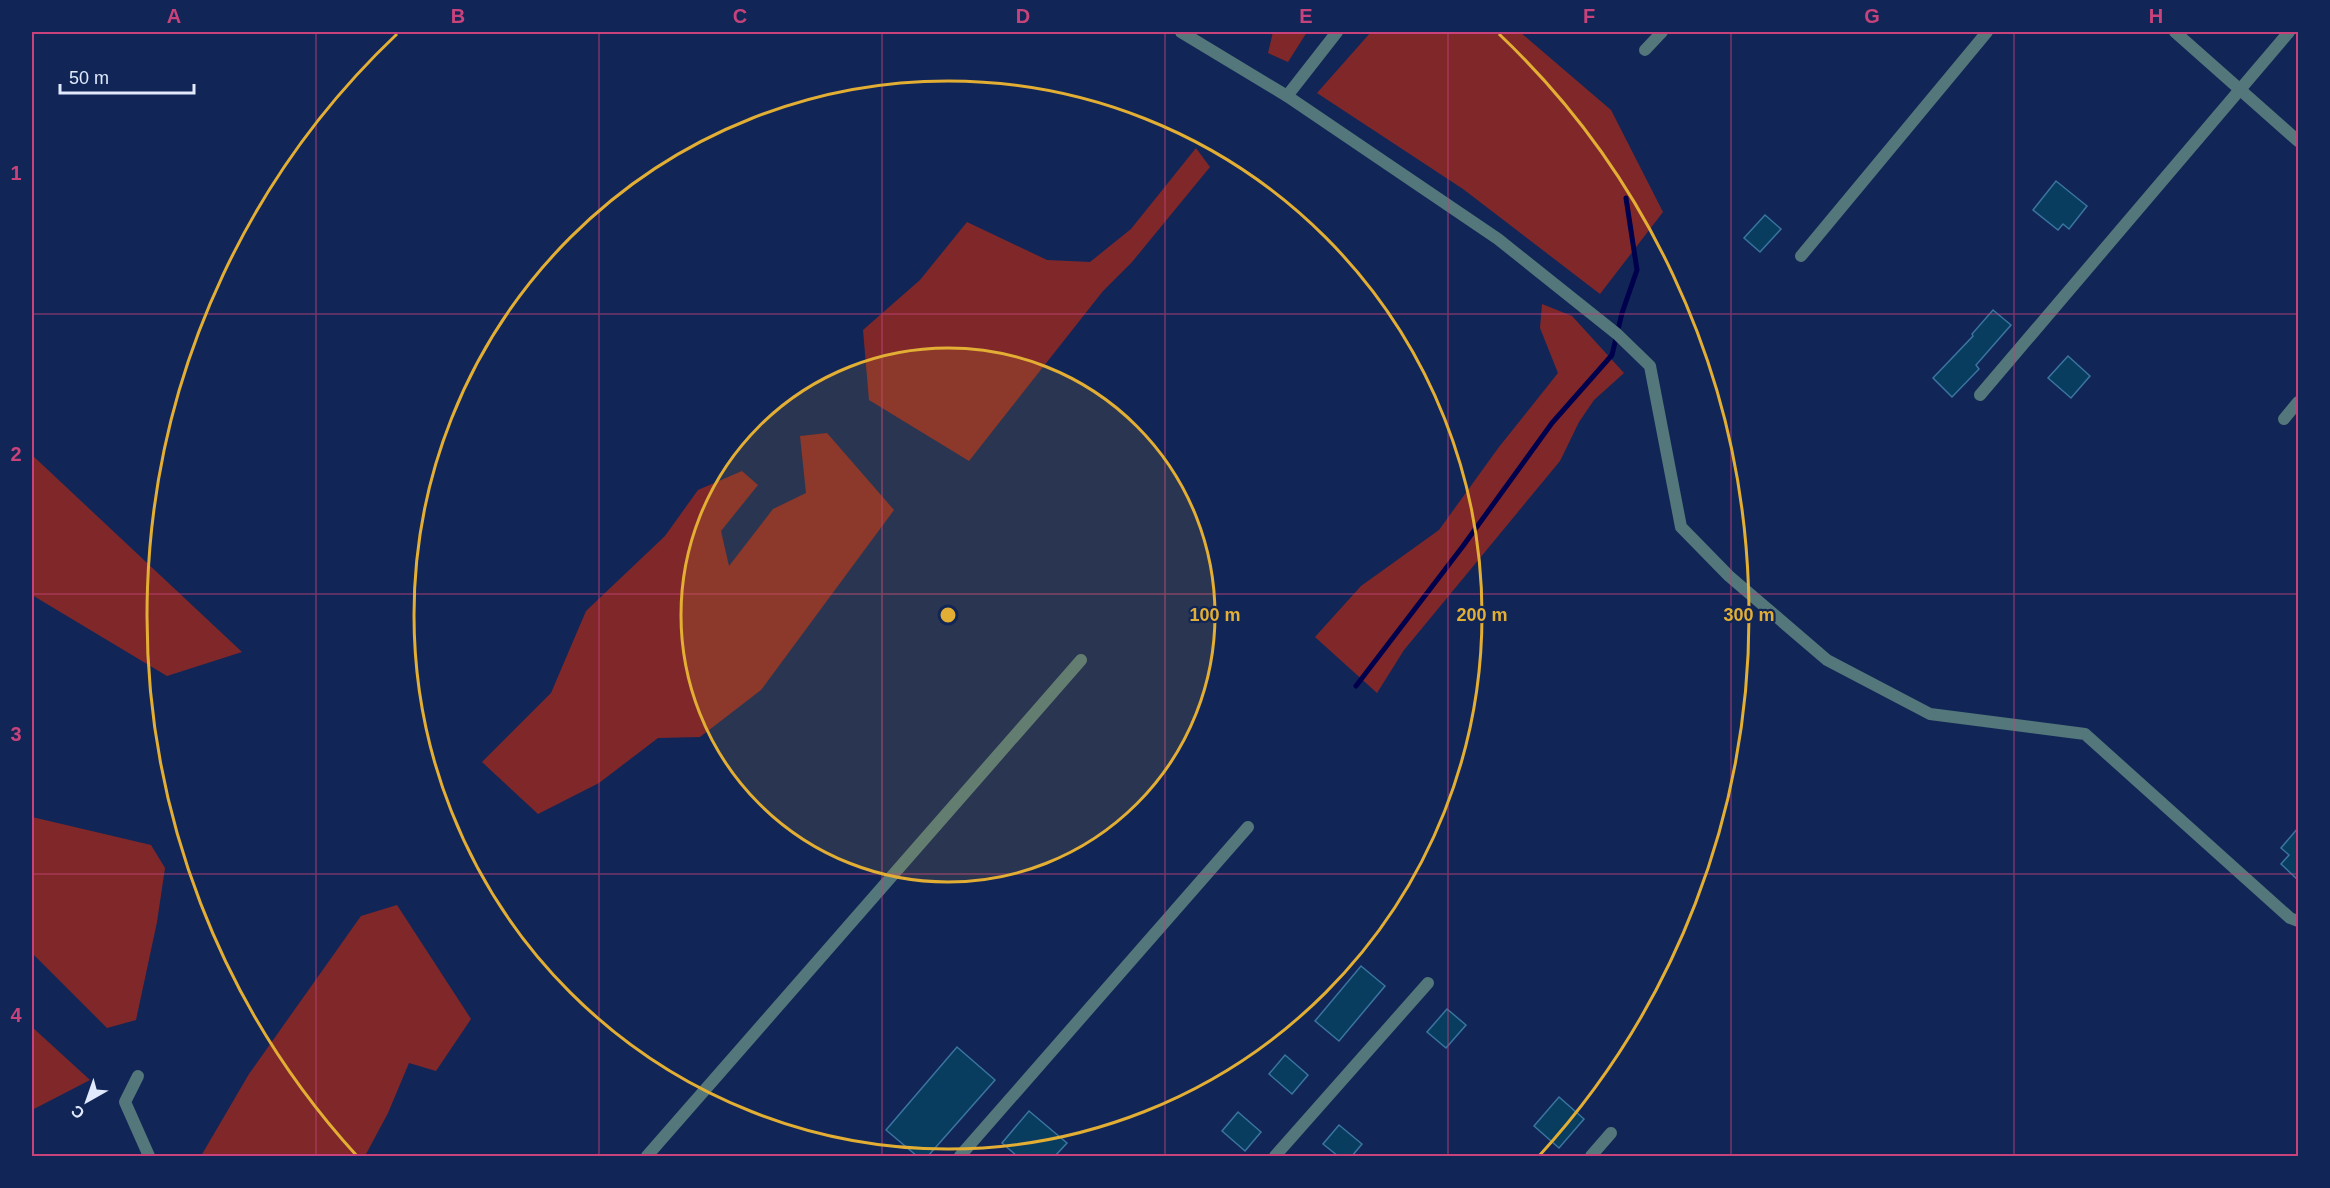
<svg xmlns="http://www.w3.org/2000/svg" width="2330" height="1188" font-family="Arial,sans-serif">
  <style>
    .green { fill: #802829 }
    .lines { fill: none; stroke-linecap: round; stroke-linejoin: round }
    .stream { stroke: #00014d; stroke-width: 5 }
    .building { fill: #083d5f; stroke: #3b74a0; stroke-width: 1.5 }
    .minor { stroke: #53777a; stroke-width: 12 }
    .grid { fill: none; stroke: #c8427b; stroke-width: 1.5; stroke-opacity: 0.55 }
    .ring { fill: none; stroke: #e3ae34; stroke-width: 3 }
    .centre { fill: #e3ae34; stroke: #112656; stroke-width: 3 }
    .ring-label { font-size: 18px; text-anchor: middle; font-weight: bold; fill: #e3ae34; stroke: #112656; stroke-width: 4.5; stroke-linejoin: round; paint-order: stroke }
    .neatline { fill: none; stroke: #c8427b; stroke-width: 2 }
    .grid-label { font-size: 20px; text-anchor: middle; font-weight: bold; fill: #c8427b }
  </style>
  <rect width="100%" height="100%" fill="#112656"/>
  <g class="green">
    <polygon points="1273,32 1307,32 1288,62 1268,53"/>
    <polygon points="1371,32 1520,32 1611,110 1663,212 1600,294 1463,189 1317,93"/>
    <polygon points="1196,148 1210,167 1132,262 1103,291 969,461 869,400 863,330 920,280 967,222 1047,260 1090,262 1131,229"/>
    <polygon points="1542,304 1572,316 1624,373 1594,400 1579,422 1560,461 1404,650 1377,693 1315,637 1361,586 1439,530 1499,447 1558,373 1540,328"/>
    <polygon points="827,433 894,510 761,690 700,737 658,738 599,783 538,814 482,762 551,693 586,611 665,536 698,490 742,471 758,485 721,531 729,566 773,509 806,493 800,436"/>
    <polygon points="32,455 242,652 167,676 32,595"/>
    <polygon points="32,817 151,845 165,868 157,922 136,1020 107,1028 32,953"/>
    <polygon points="397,905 471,1019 436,1071 409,1063 388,1113 365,1156 201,1156 249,1074 361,916"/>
    <polygon points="32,1027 90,1080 32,1110"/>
  </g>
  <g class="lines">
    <polyline class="stream" points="1356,686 1463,546 1552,423 1612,355 1622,313 1637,270 1626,198"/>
  </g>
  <g class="building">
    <polygon points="2056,181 2087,206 2069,229 2063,224 2058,230 2033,210"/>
    <polygon points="1765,215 1781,229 1760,252 1744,238"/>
    <polygon points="1993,310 2011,325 1976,365 1979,369 1952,397 1933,378 1973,336 1972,334"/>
    <polygon points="2068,356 2090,376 2071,398 2048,378"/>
    <polygon points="2298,828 2298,880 2281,864 2289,855 2281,848"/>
    <polygon points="1361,966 1385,986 1339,1041 1315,1021"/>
    <polygon points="1447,1009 1466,1025 1446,1048 1427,1032"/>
    <polygon points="957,1047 995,1080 928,1156 917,1156 886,1130"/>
    <polygon points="1285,1055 1308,1075 1292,1094 1269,1074"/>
    <polygon points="1559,1097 1584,1119 1559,1148 1534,1126"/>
    <polygon points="1029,1111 1067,1143 1055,1156 1017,1156 1002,1143"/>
    <polygon points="1238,1112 1261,1132 1245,1151 1222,1131"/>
    <polygon points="1339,1125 1362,1144 1352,1156 1338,1156 1323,1144"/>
  </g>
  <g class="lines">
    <g class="minor">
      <polyline points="1181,32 1287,96 1498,239 1617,334 1650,366 1681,527 1729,576 1827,660 1930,714 2085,734 2290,918 2298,921"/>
      <polyline points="2175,32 2298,141"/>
      <polyline points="1645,50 1662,32"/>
      <polyline points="1287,96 1337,32"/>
      <polyline points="1801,256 1987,32"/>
      <polyline points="1980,395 2289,32"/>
      <polyline points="2284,419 2298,402"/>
      <polyline points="138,1076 125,1102 149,1156"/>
      <polyline points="647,1156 1081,660"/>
      <polyline points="960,1156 1248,827"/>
      <polyline points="1275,1156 1428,983"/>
      <polyline points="1591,1156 1611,1133"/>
    </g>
  </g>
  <path class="grid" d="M316 32V1156M599 32V1156M882 32V1156M1165 32V1156M1448 32V1156M1731 32V1156M2014 32V1156M32 314H2298M32 594H2298M32 874H2298"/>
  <circle cx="948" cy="615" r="267" fill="#e3ae34" fill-opacity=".12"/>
  <g class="ring">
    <circle cx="948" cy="615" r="267"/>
    <circle cx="948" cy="615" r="534"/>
    <path d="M357 1156A801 801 0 0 1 397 34M1499 34A801 801 0 0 1 1539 1156"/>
  </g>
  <circle cx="948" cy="615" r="9" class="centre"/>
  <g class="ring-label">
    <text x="1215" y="621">100 m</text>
    <text x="1482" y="621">200 m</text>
    <text x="1749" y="621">300 m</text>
  </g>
  <rect width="2330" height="1188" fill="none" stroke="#112656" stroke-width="66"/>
  <g transform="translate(87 1101) rotate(220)" stroke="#112656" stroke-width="4.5" paint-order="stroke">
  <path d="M0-4.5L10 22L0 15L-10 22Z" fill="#e1eafd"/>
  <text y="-9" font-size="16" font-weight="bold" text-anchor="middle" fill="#e1eafd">С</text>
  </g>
  <path d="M60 84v9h134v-9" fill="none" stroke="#e1eafd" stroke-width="3"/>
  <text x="69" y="84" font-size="18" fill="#e1eafd" stroke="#112656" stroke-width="4.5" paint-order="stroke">50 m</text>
  <rect x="33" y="33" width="2264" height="1122" class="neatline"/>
  <g class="grid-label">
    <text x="174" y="23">A</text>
    <text x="458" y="23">B</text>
    <text x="740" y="23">C</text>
    <text x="1023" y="23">D</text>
    <text x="1306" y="23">E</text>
    <text x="1589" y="23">F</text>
    <text x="1872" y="23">G</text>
    <text x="2156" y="23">H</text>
    <text x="16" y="180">1</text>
    <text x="16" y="461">2</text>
    <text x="16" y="741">3</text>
    <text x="16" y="1022">4</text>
  </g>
</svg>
